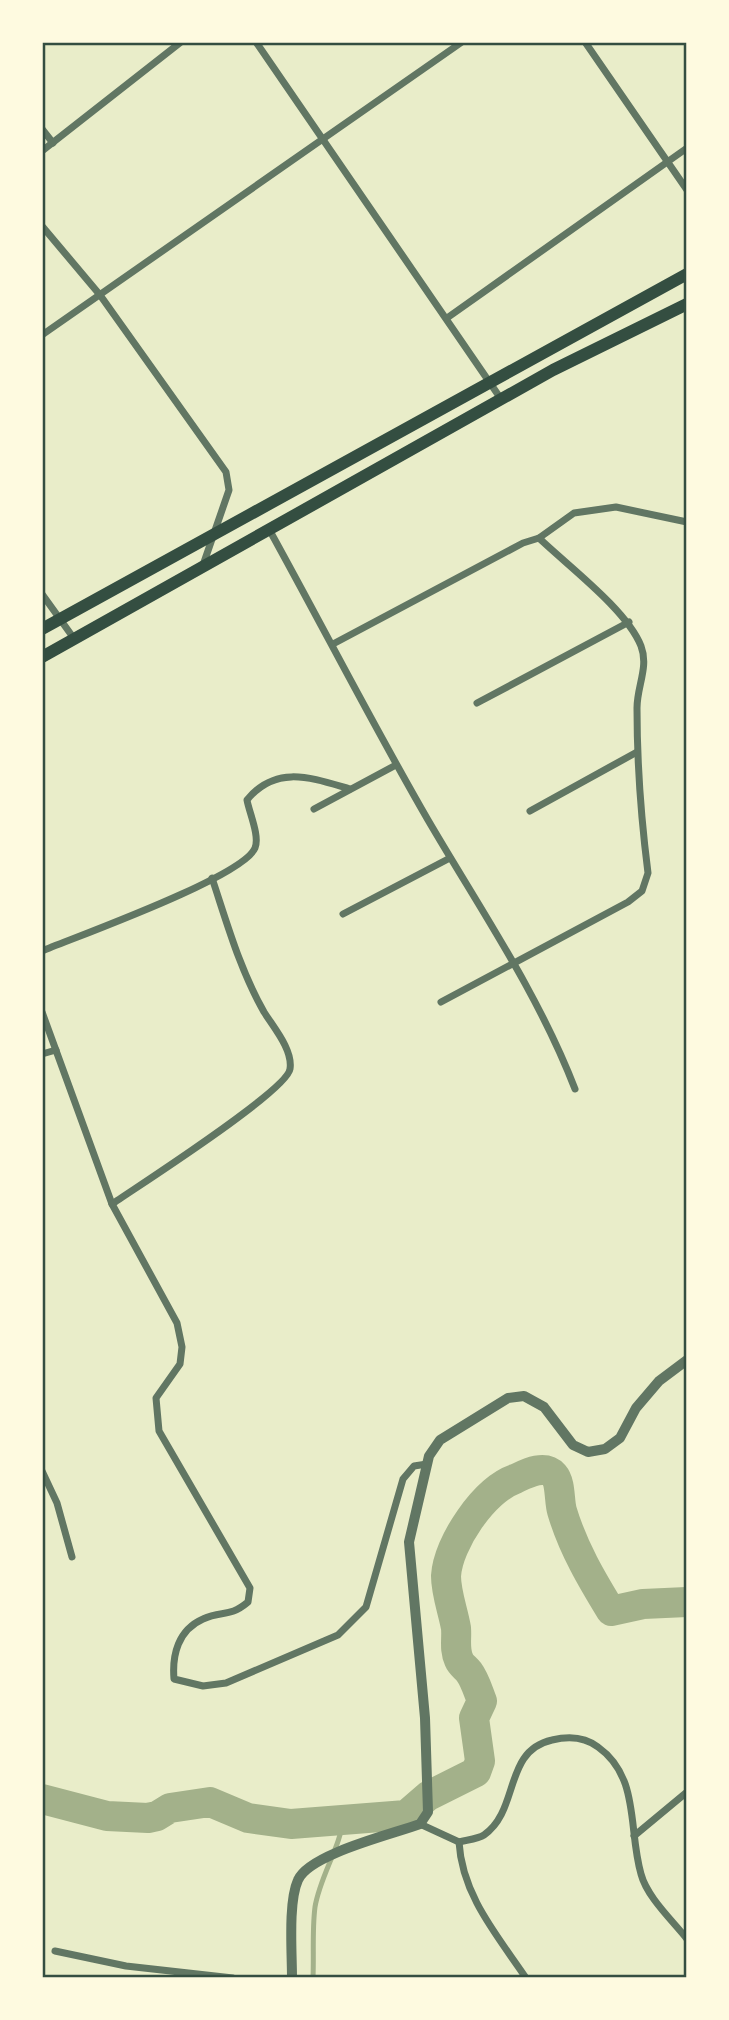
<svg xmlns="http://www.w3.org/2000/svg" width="729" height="2020" font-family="Poppins,sans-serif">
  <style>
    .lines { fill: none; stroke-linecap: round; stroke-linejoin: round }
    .stream { stroke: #a3b18a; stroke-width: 5 }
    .river { stroke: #a3b18a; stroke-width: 30 }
    .minor { stroke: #617663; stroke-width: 7 }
    .tertiary { stroke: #617663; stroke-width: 10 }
    .secondary { stroke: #344e41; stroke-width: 12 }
    .neatline { fill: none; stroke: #344e41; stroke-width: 2.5 }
  </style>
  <rect width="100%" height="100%" fill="#e9edc9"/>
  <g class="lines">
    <path class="stream" d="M313 1978C314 1955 312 1930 315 1907 320 1876 341 1846 343 1819"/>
    <path class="river" d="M42 1799 107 1816 148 1818 157 1816 170 1808 210 1802 248 1818 291 1824 406 1815 428 1796 476 1772 480 1761 474 1718 482 1701C478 1691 475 1680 469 1672 466 1668 461 1665 459 1660 454 1649 457 1639 456 1628 453 1611 446 1593 446 1576 448 1543 484 1490 515 1479 526 1474 544 1464 554 1475 561 1483 559 1501 562 1511 573 1548 592 1580 611 1611L643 1604 687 1602"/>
    <g class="minor">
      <polyline points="256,42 501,399"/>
      <polyline points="585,42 687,190"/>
      <polyline points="42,129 53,143"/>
      <polyline points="42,151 181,42"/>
      <polyline points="42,226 100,295 226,472 229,490 202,568"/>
      <polyline points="447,318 687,148"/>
      <polyline points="42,335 462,42"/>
      <path d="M270 531C323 627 373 725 428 820 480 909 538 993 575 1089"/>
      <polyline points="539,538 574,513 616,507 687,522"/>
      <polyline points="42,594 75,640"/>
      <path d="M333 644 523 543 539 538C568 566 627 610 641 646 649 667 637 686 637 708 637 764 641 818 648 873L642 891 628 902 441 1002"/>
      <polyline points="477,703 629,622"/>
      <polyline points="314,809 396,765"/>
      <polyline points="530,811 637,752"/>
      <polyline points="343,914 450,858"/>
      <path d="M42 951C78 936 243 877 255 848 260 836 249 812 247 800 276 764 312 778 350 789"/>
      <path d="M42 1012 112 1204 177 1323 182 1347 180 1364 156 1398 159 1431 250 1588 248 1602C229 1618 222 1610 203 1619 178 1630 172 1655 174 1679L203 1686 226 1683 338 1635 366 1607 403 1479 414 1466 427 1464"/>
      <polyline points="42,1054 56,1050"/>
      <path d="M112 1204C138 1186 287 1091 290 1069 293 1050 274 1028 264 1012 240 970 227 923 212 878"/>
      <polyline points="42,1471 57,1503 72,1557"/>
      <path d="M420 1824 459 1842C466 1840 478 1839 484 1835 520 1810 503 1751 552 1740 568 1736 585 1737 598 1747 640 1777 628 1829 641 1874 647 1897 672 1920 687 1939"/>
      <polyline points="634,1836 687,1792"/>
      <path d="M459 1842C462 1895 497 1935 526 1978"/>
      <polyline points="55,1951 126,1966 233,1978"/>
    </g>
    <path class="tertiary" d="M292 1978C292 1952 288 1902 298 1880 309 1854 393 1834 420 1824L428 1812 425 1718 409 1542 429 1456 440 1440 508 1398 524 1396 544 1407 573 1445 588 1452 605 1449 620 1438 636 1408 659 1381 687 1360"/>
    <g class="secondary">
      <polyline points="42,629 687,274"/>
      <polyline points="42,657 553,370 687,304"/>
    </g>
  </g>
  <rect width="729" height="2020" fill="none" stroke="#fefae0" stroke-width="88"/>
  <rect x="44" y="44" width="641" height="1932" class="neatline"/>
</svg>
